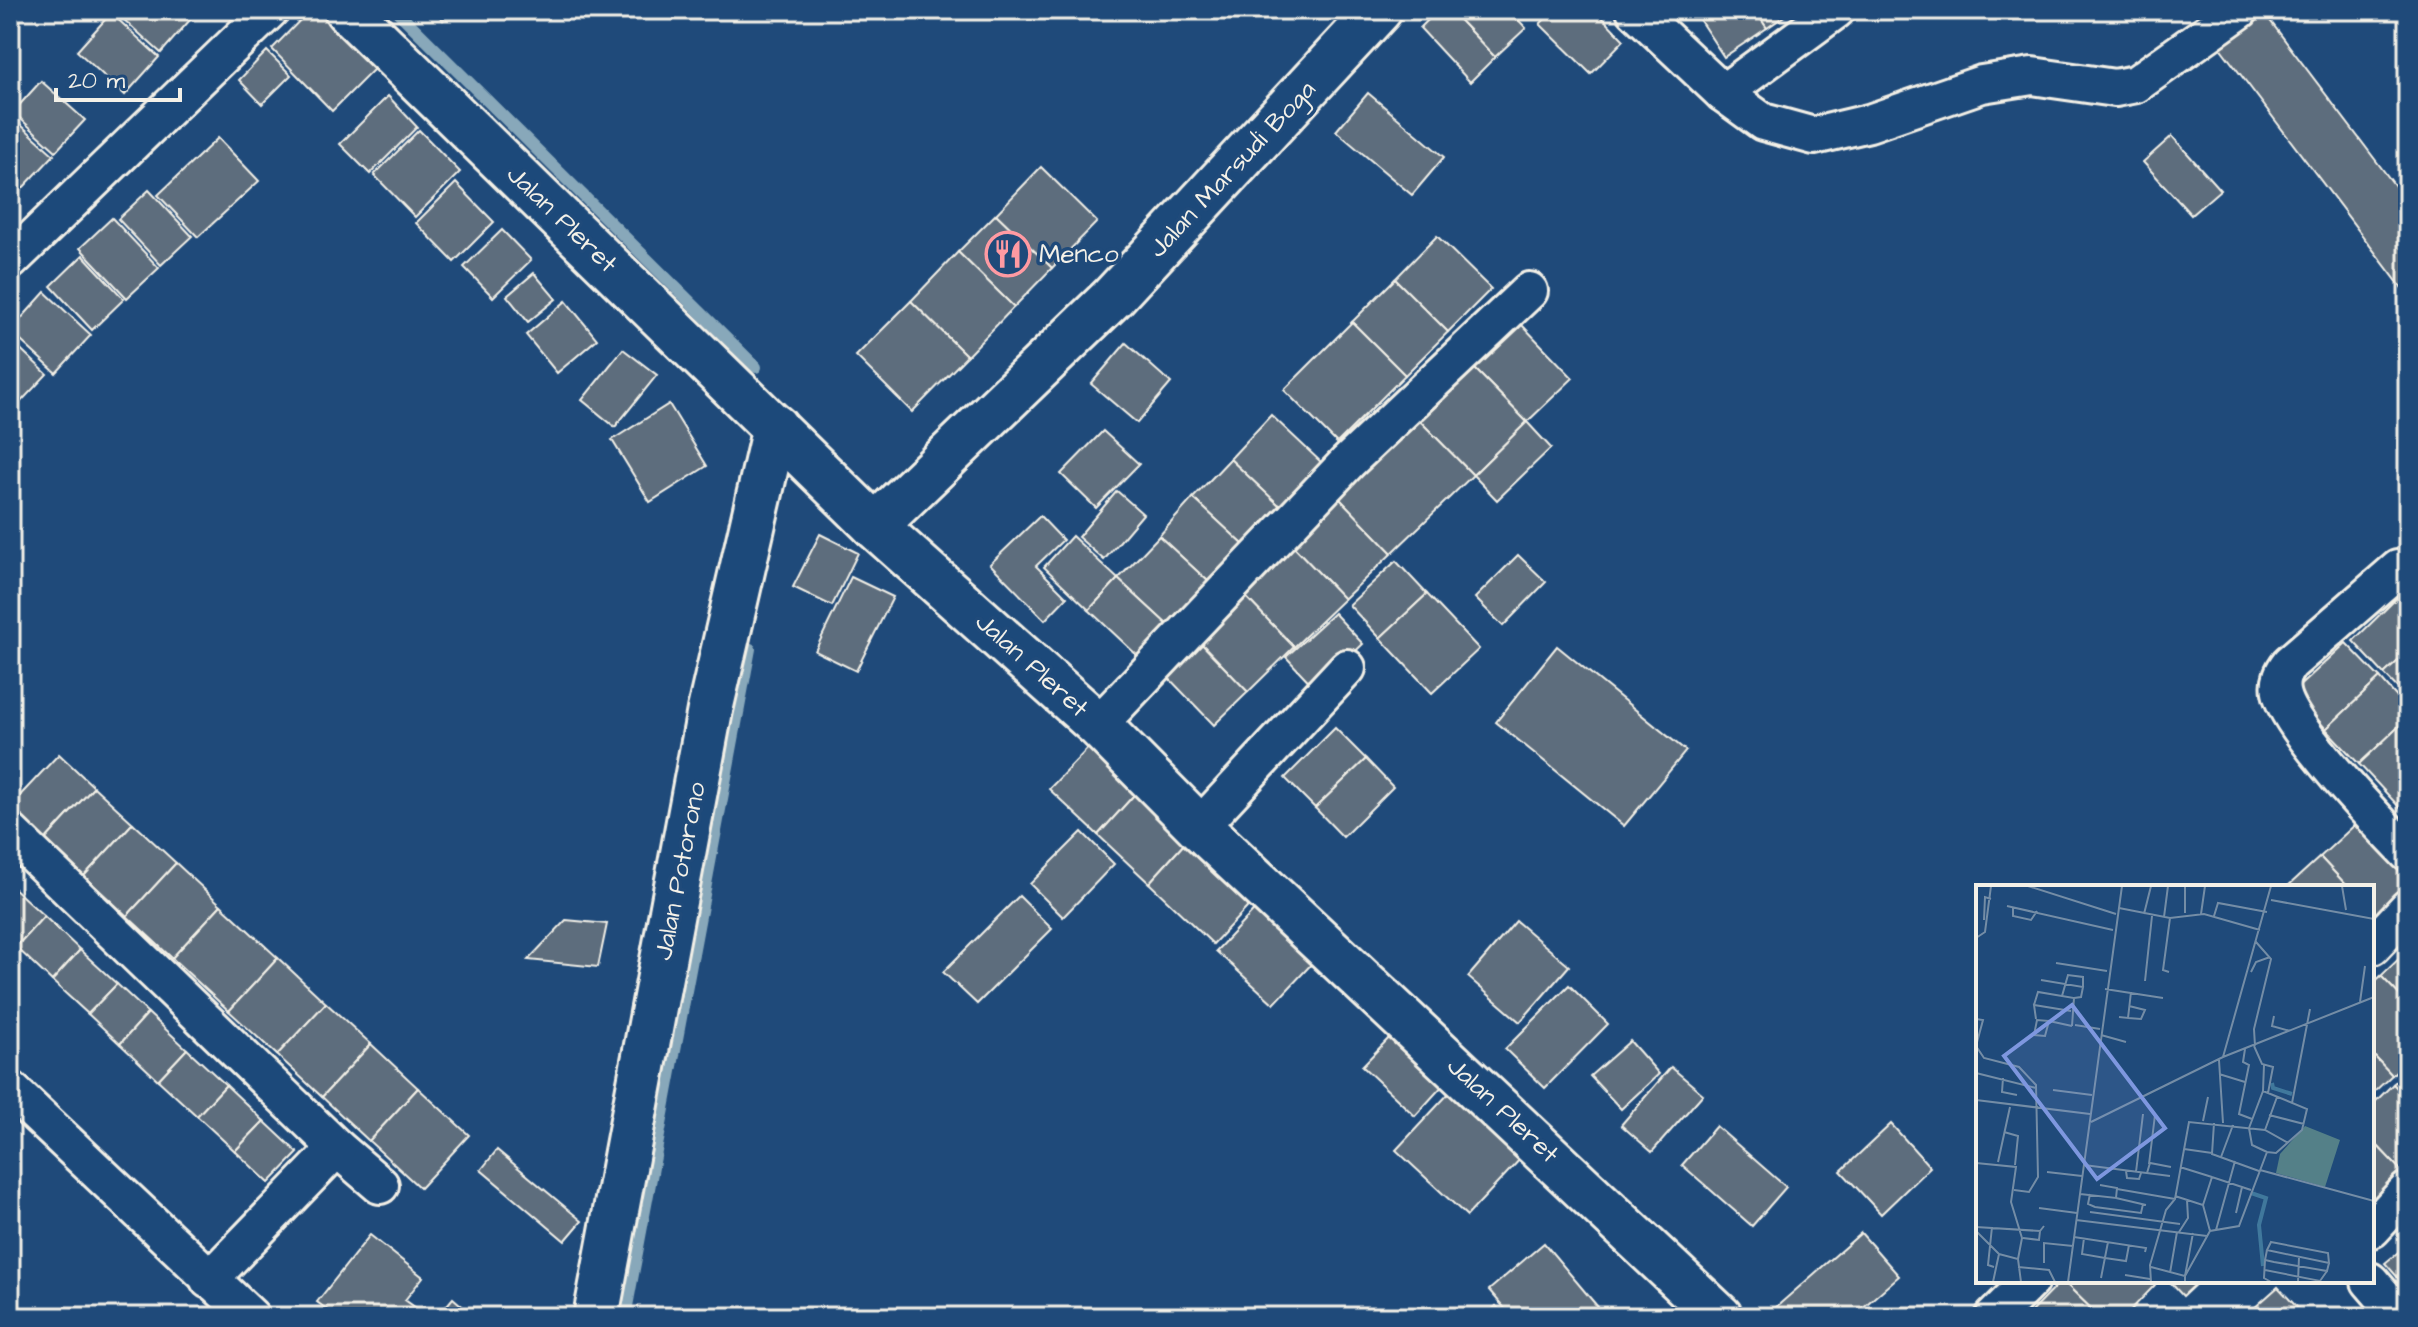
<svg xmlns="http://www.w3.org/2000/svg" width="2418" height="1327" font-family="'Architects Daughter',sans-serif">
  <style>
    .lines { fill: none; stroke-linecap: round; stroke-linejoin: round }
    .stream { stroke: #88a8ba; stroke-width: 12 }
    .building { fill: #5d6d7d; stroke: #f4f1e8; stroke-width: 2 }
    .street-casing { stroke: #f4f1e8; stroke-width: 42 }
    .secondary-casing { stroke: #f4f1e8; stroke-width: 50 }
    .street { stroke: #1f4a7a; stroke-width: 36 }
    .secondary { stroke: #1f4a7a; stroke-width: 44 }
    .labels { text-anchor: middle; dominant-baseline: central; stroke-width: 7; stroke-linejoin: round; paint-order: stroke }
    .street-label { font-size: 26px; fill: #f4f1e8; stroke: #1f4a7a }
    .poi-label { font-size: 26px; fill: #f4f1e8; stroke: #1f4a7a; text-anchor: start }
    .inset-river { fill: none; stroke: #40789c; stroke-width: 4 }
    .inset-road { fill: none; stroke: #748da6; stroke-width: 2 }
    .view { fill: #7e97df; fill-opacity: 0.15; stroke: #7e97df; stroke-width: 4 }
    .inset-edge { fill: none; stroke: #f4f1e8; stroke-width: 4 }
  </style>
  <rect width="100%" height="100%" fill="#1f4a7a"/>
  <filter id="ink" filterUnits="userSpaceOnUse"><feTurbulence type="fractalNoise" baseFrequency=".0125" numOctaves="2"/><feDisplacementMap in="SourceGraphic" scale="16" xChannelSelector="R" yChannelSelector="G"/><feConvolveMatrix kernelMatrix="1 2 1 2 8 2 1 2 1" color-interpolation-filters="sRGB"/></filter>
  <g filter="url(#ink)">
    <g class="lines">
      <g class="stream">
        <polyline points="396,10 756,367"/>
        <polyline points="625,1317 750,649"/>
      </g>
    </g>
    <g class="building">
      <polygon points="113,10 195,10 197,12 161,53"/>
      <polygon points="310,10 318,10 375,68 332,111 272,49"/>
      <polygon points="433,10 453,10 443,20"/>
      <polygon points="1438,10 1450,10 1495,57 1470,82 1420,28"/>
      <polygon points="1450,10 1509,10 1526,28 1495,57"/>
      <polygon points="1554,10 1595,10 1624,40 1591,74 1540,24"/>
      <polygon points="1693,10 1755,10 1767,28 1724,57"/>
      <polygon points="1755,10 1793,10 1767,28"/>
      <polygon points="2258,10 2262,10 2408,203 2408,296 2216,42"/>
      <polygon points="111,13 159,57 125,95 77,51"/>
      <polygon points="267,51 291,75 262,104 239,80"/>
      <polygon points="41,81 85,120 56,151 13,112"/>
      <polygon points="1368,93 1444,157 1412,195 1336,131"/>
      <polygon points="388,96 417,127 370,174 340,144"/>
      <polygon points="10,115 54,155 20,191 10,181"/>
      <polygon points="419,130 460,172 415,217 374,175"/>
      <polygon points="2172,136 2220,190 2191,215 2143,162"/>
      <polygon points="218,138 259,181 198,237 158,195"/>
      <polygon points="1041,167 1097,222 1052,268 996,214"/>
      <polygon points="456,183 494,222 454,262 416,223"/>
      <polygon points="10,186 19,194 10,204"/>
      <polygon points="149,190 192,236 161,265 118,219"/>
      <polygon points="996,214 1052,268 1014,307 958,252"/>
      <polygon points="112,218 159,268 127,298 80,248"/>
      <polygon points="502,230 531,260 493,297 464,267"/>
      <polygon points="1437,236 1491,289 1448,332 1395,279"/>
      <polygon points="958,252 1014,307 967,356 911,301"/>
      <polygon points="83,255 124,299 92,330 51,286"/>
      <polygon points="534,273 556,299 528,322 507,296"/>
      <polygon points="1395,279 1448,332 1405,375 1352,322"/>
      <polygon points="45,292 91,335 56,373 10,331"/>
      <polygon points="566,301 597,339 557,373 526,335"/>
      <polygon points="911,301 967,356 912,412 856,356"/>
      <polygon points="1352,322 1405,375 1337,443 1284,390"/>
      <polygon points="1520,323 1573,378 1527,422 1473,367"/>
      <polygon points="10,339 47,374 15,408 10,404"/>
      <polygon points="1126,343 1171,383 1137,423 1091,384"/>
      <polygon points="623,349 657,375 615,427 582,400"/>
      <polygon points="1473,367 1527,422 1473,475 1419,420"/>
      <polygon points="669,404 707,466 650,502 612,440"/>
      <polygon points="1271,415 1322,463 1281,507 1230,459"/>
      <polygon points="1419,420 1473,475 1392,553 1339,498"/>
      <polygon points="1527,422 1551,448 1497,500 1473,475"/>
      <polygon points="1103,431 1139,464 1096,508 1061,474"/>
      <polygon points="1230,459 1281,507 1245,546 1193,498"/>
      <polygon points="1117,491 1143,514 1104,560 1078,537"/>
      <polygon points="1193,498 1245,546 1210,583 1159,536"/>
      <polygon points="1339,498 1392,553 1344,599 1291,544"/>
      <polygon points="1040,516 1063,540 1036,566 1067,597 1045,620 990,564"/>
      <polygon points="820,534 858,553 832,606 793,587"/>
      <polygon points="1072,536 1118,579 1089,610 1044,567"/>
      <polygon points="1159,536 1210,583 1170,627 1118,579"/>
      <polygon points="1291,544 1344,599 1294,647 1241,592"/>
      <polygon points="1518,555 1546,582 1503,626 1475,598"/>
      <polygon points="1396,561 1427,594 1380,638 1349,605"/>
      <polygon points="851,577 893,597 856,671 815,651"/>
      <polygon points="1118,579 1170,627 1140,658 1089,610"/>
      <polygon points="1241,592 1294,647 1248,692 1194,636"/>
      <polygon points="2402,593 2408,599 2408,652 2384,674 2353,641"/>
      <polygon points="1427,594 1479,649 1432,693 1380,638"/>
      <polygon points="1334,613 1363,644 1316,689 1286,657"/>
      <polygon points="1194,636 1248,692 1214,725 1161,670"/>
      <polygon points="2346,643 2380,678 2326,729 2293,692"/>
      <polygon points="1557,646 1686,751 1624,826 1496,722"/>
      <polygon points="2408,652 2408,699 2384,674"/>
      <polygon points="2380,678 2408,710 2408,718 2359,764 2326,729"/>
      <polygon points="2408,718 2408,804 2402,810 2359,764"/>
      <polygon points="1335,728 1366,759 1315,808 1285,778"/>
      <polygon points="1096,740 1144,784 1098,835 1049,789"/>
      <polygon points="59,754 94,787 45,840 10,806"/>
      <polygon points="1366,759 1393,787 1343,837 1315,808"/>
      <polygon points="1144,784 1195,832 1149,883 1098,835"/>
      <polygon points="94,787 133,823 84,876 45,840"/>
      <polygon points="2358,822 2408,876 2408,885 2374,916 2372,887 2348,887 2320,857"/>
      <polygon points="133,823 176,863 127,916 84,876"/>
      <polygon points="1082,832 1114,864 1063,917 1030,884"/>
      <polygon points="1195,832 1260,894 1213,944 1149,883"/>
      <polygon points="2320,857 2348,887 2287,887"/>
      <polygon points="176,863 221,905 172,958 127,916"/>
      <polygon points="10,885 44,916 16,947 10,942"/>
      <polygon points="1019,896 1052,929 977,1004 943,972"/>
      <polygon points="1262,902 1319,956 1274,1004 1216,951"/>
      <polygon points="221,905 278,958 229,1011 172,958"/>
      <polygon points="44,916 80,950 52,981 16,947"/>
      <polygon points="566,920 607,924 598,967 528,960"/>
      <polygon points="1516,921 1569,966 1520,1022 1468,977"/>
      <polygon points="80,950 117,984 88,1014 52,981"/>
      <polygon points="2408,950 2408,1004 2381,976"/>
      <polygon points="278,958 326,1003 277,1055 229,1011"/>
      <polygon points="2381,976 2408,1004 2408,1059 2392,1075 2372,1054 2372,984"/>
      <polygon points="117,984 148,1013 120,1044 88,1014"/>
      <polygon points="1569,985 1608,1024 1545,1088 1505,1049"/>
      <polygon points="326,1003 371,1044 322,1097 277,1055"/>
      <polygon points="148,1013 187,1049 158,1080 120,1044"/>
      <polygon points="1393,1034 1445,1083 1415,1116 1362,1066"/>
      <polygon points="1630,1041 1659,1074 1621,1109 1590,1076"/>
      <polygon points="371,1044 418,1088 369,1141 322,1097"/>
      <polygon points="187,1049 226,1085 197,1116 158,1080"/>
      <polygon points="2372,1054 2392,1075 2372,1094"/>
      <polygon points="1671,1067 1703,1094 1652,1152 1621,1125"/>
      <polygon points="2408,1070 2408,1099 2393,1084"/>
      <polygon points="2393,1084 2408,1099 2408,1178 2372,1140 2372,1105"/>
      <polygon points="226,1085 264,1121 235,1151 197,1116"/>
      <polygon points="418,1088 469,1135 420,1188 369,1141"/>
      <polygon points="1452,1090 1523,1156 1467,1216 1396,1150"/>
      <polygon points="264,1121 298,1153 269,1183 235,1151"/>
      <polygon points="1891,1124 1930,1167 1881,1214 1841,1171"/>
      <polygon points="1716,1126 1786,1187 1752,1226 1682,1165"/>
      <polygon points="2372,1140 2408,1178 2372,1216"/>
      <polygon points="497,1150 582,1221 565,1241 481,1170"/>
      <polygon points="1861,1233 1899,1276 1852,1317 1783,1317 1775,1308"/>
      <polygon points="370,1235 423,1277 405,1300 416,1308 408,1317 337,1317 317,1302"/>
      <polygon points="1544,1243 1597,1306 1584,1317 1512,1317 1489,1290"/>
      <polygon points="2408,1244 2408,1289 2385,1263"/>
      <polygon points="2061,1281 2063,1281 2100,1317 2026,1317"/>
      <polygon points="2063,1281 2152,1281 2155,1285 2124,1317 2100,1317"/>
      <polygon points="2169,1281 2199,1281 2183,1296"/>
      <polygon points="2278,1287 2306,1317 2244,1317"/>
      <polygon points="453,1298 475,1317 437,1317"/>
      <polygon points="1496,1306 1506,1317 1484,1317"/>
    </g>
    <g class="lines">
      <g class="street-casing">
        <g id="street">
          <polyline points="1635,10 1723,93 1763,122 1814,136 1869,123 1982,84 2032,76 2115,88 2136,84 2240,10"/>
          <polyline points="1723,93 1836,10"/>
          <polyline points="10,261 270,10"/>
          <path d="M2408 575 2398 569 2290 663C2283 672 2279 680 2281 692 2287 727 2380 824 2408 853"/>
          <polyline points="1098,725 1348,462 1529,291"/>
          <polyline points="1199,827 1347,668"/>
          <polyline points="10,832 337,1148 380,1185"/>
          <polyline points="2372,946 2408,908"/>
          <polyline points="10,1089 251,1317"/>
          <polyline points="2372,1229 2408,1190"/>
          <polyline points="209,1280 337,1148"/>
          <polyline points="2370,1281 2401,1317"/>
          <polyline points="1994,1317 2030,1281"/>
        </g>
      </g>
      <g class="secondary-casing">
        <g id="secondary">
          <polyline points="347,10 875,526 1098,725 1199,827 1720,1317"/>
          <polyline points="875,526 1113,297 1379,10"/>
          <polyline points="596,1317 710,710 775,427"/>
        </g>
      </g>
      <use href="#street" class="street"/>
      <use href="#secondary" class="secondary"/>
    </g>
  </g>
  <defs>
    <g id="restaurant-ring" transform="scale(2.3)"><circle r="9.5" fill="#1f4a7a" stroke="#ff9aa2" stroke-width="1.5"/><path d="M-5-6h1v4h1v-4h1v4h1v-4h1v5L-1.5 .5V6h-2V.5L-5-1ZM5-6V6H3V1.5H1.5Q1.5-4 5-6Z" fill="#ff9aa2"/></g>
  </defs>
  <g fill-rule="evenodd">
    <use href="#restaurant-ring" x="1008" y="254"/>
  </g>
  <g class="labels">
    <g class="street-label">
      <text transform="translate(1232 169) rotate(-47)">Jalan Marsudi Boga</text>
      <text transform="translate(562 219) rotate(44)">Jalan Pleret</text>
      <text transform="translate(1032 665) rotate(42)">Jalan Pleret</text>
      <text transform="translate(680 871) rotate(-79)">Jalan Potorono</text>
      <text transform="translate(1503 1110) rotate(43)">Jalan Pleret</text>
    </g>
    <g class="poi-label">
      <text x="1039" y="254">Menco</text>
    </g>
  </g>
  <g transform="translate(1976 885)">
    <rect width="398" height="398" fill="#1f4a7a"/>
    <path d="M329 241 364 255 349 302 300 288 304 269Z" fill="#548088"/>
    <path class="inset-river" d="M296 198 297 203 316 209M275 308 290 313 283 340 287 381"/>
    <path class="inset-road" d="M52 1 140 29M366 1 370 25M295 15 398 34M31 21 137 45M37 23V31L55 35 61 26M143 23 194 33 228 29 284 45M209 28V1M168 29 175 1M225 29 229 1M238 31 242 18 291 27M188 32 192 1M8 35 9 12 15 14M0 53 9 47 15 1M80 78 131 86M193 87 187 85 194 33M275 87 280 77 294 72M65 95 107 102 105 112 98 113M169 96 176 31M129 104 187 113M86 111 92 90 107 92V102M384 117 389 81M58 120 62 107 98 113 96 141M298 131 296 141 314 146M143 132 152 133 155 107M152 133 165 134 169 125 153 121M0 134 7 135 0 161 8 173 43 182 60 200 62 292 53 307 38 305M60 134 58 120 95 126M73 136 61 135 58 150 69 151 73 136 96 141M99 140 124 144M125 150 150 157M278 161 286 179 297 182 292 208M279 161 278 144 295 74 280 57M269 164 267 177 273 180 263 229 276 234M247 172 295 1M243 175 247 238M0 188 60 203M243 189 269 197M27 193 26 207 41 210M77 205 116 210M287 206 288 180M0 215 114 229M316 218 334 124M293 230 328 239M227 236 232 212M115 237 247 172 398 112M238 238 236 269 283 286M289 245 301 212M28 247 42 251 39 280M208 264 236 268M291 267 276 260 273 243 287 206 292 208M245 272 257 240M22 277 34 222M0 278 40 282 35 317 46 353 42 374M173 279 179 230M108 280 194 291M204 282 236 292M284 285 398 316M150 286 151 293 163 294 165 288M71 287 106 291M160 287 167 229M171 288 174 278 195 282M141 304 199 314M104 309 140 313 141 303 124 300M114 309 112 319 119 322 165 328 167 319M199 311 227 320 234 346M140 313 170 320M227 320 236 292 275 305M63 323 101 328M114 327 204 339M260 328 266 302M100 335 231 351M0 342 64 346 68 341M16 342 12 380 18 382M240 345 259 276M0 346 23 369M203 347 212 333 211 315M98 352 170 363 169 367M47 353 63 355 64 346M108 353 106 369 129 373 150 376 153 360M295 357 352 368 353 378 291 365ZM291 365 289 375 298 377 351 386 353 378M289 375 288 393 295 397M68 378V358L97 361M42 382 73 385 79 397M175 382 209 391V397M289 385 344 396 351 386M194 388 201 347M149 390 174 394M209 391 234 346 263 341 291 267 300 268 326 245 331 224 292 208M209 391 217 348M125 393 132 357M17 397 23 369 42 374 45 397M92 397 146 1M175 397 174 380 190 325 199 314 213 237 289 245 312 258M322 397 323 372"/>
    <path class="view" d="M96 120 189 243 121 294 28 171Z"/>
    <rect width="398" height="398" class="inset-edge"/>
  </g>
  <rect width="2418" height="1327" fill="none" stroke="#1f4a7a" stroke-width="40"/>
  <rect x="20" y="20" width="2378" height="1287" fill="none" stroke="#f4f1e8" stroke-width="3" filter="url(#ink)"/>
  <path d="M56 88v12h124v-12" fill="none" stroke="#f4f1e8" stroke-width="4"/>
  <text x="68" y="88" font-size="24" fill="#f4f1e8" stroke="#1f4a7a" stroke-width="6" paint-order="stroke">20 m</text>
</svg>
